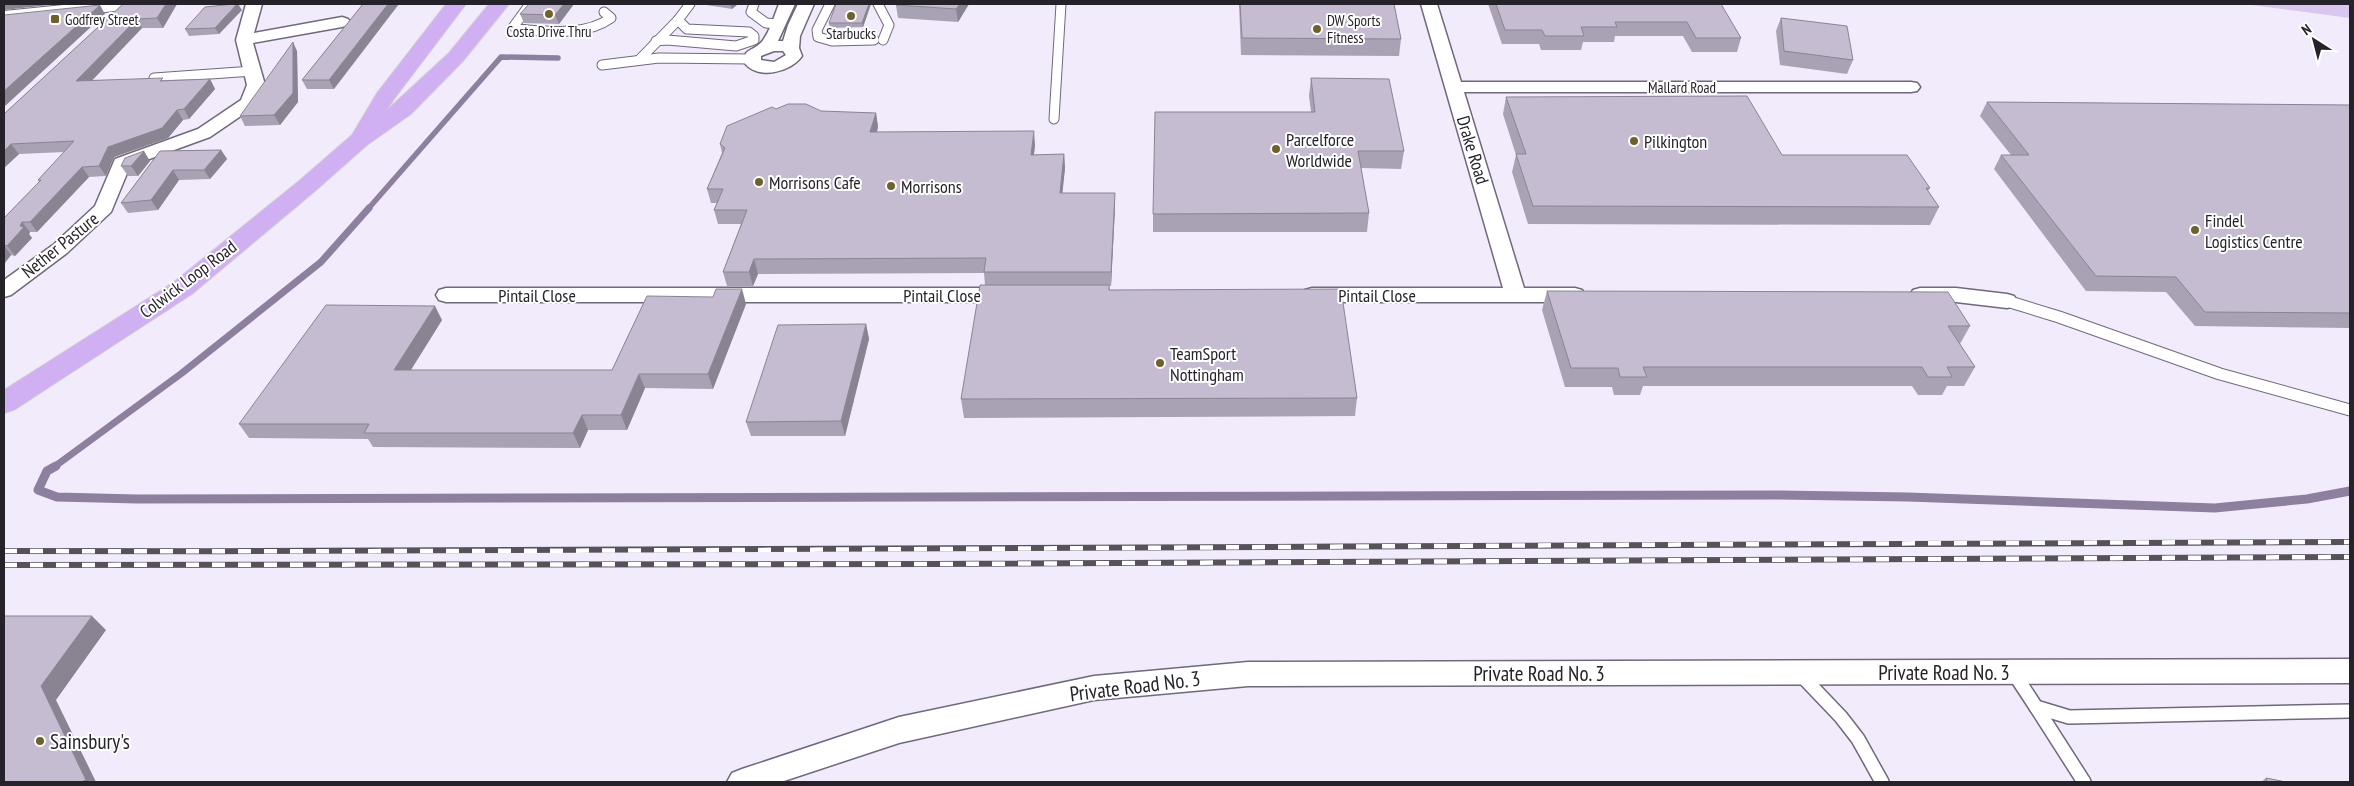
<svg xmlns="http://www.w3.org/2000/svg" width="2354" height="786" font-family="'PT Sans Narrow',sans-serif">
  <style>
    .green { fill: #d9c7ef }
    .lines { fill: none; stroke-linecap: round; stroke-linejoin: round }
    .stream-far2 { stroke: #8d809e; stroke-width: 5.5 }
    .stream-far1 { stroke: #8d809e; stroke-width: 7 }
    .stream { stroke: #8d809e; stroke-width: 9 }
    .service-far2-casing { stroke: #71687b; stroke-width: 11 }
    .service-far1-casing { stroke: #71687b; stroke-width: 13 }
    .service-casing { stroke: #71687b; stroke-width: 16 }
    .minor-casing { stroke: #71687b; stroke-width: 3 }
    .tertiary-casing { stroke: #71687b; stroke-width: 2 }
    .primary-casing { stroke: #d4d3d4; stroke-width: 2 }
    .service-far2 { stroke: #fff; stroke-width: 9 }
    .service-far1 { stroke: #fff; stroke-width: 11 }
    .service { stroke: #fff; stroke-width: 13 }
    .minor { fill: #fff; fill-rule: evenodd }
    .tertiary { fill: #fff; fill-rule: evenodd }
    .primary { fill: #d0aff2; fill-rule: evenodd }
    .rail-casing { stroke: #56515b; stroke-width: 6 }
    .rail { stroke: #fff; stroke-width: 4.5; stroke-dasharray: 13; stroke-linecap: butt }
    .wall { fill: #a9a2b4 }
    .shaded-wall { fill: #8a8492 }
    .building { fill: #c5bcd1; stroke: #8a8492 }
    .poi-dot { fill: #6e612e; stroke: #fff; stroke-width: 2 }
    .labels { text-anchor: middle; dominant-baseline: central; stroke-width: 4; stroke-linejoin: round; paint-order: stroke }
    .far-poi-label { font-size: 15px; fill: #26222a; stroke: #fff; text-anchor: start }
    .far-street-label { font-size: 15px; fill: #26222a; stroke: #fff }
    .poi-label { font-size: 18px; fill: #26222a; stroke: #fff; text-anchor: start }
    .street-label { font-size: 18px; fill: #26222a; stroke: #fff }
    .near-street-label { font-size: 21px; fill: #26222a; stroke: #fff }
    .near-poi-label { font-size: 21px; fill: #26222a; stroke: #fff; text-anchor: start }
  </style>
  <rect width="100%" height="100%" fill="#f2ebfc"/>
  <polygon class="green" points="2249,4 2350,4 2350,18 2251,5"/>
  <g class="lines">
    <polyline class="stream-far2" points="368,209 501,57 558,58"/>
    <polyline class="stream-far1" points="54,467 182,373 321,262 369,208"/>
    <polyline class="stream" points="56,466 47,471 38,490 57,497 137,499 1780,495 1908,497 2215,508 2307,499 2350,491"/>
    <g class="service-far2-casing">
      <g id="service-far2">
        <path d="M530 4 514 26 516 29C547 31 584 37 611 18L604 12"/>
        <polyline points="754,4 751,12 766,23 777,24"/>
        <polyline points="830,4 817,30 818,37 832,41 874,40"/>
        <polyline points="878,4 889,25 883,40"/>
        <polyline points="656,41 667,40 736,46 754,40 754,36 749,32 687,29 678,20"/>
        <polyline points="640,59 678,20 690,4"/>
        <polyline points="602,65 659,58 751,59"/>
        <polyline points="154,78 253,71"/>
        <polyline points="1054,119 1061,4"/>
      </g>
    </g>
    <g class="service-far1-casing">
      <polyline id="service-far1" points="2007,301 2059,317 2220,374 2350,410"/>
    </g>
    <g class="service-casing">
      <g id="service">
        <polyline points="2013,672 2036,707 2069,717 2350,711"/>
        <polyline points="1800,674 1841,717 1858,739 1882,782"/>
        <polyline points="2036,707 2084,782"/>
      </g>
    </g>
    <g class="minor-casing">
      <g id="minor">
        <polygon points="246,4 262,4 254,33 342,17 348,19 350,22 348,25 342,27 253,43 265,85 254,107 210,137 130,166 111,212 67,253 11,295 4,297 4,280 53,245 95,206 115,159 198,129 241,100 247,85 236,40"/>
        <path d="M779 4H795L778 41H783L788 25 798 4H814L800 36 799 48 802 56C791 72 757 81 744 62 745 50 748 52 757 46 768 39 774 16 779 4ZM774 51H783L786 55 774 62 761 60V56Z"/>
        <polygon points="1421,4 1437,4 1461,82 1911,82 1917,83 1920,87 1917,91 1911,92 1464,92 1524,288 1575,288 1582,290 1585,295 1582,300 1575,302 1312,302 1305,300 1302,295 1305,290 1312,288 1503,288"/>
        <polygon points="446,288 1008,288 1015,290 1018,295 1015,300 1008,302 446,302 439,300 436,295 439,290"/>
        <polygon points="1920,288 1956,288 2007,294 2014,296 2017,301 2014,306 2007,308 1956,302 1913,300 1910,295 1913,290"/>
        <polygon points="2350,659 2350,683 1248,686 1094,700 899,743 781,782 727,782 732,773 742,769 899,717 1094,676 1248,662"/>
      </g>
    </g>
    <g class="tertiary-casing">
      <polygon id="tertiary" points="73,4 134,4 131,8 124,10 4,23 4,11"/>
    </g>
    <g class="primary-casing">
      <polygon id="primary" points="446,4 466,4 394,99 387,110 449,53 489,4 509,4 463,61 411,114 367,145 315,191 192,294 14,410 4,413 4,390 174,282 299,181 352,135 377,93"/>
    </g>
    <use href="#service-far2" class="service-far2"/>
    <use href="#service-far1" class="service-far1"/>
    <use href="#service" class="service"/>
    <use href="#minor" class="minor"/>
    <use href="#tertiary" class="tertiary"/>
    <use href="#primary" class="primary"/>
    <g class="rail-casing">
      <g id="rail">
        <path d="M4 551C786 553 1568 543 2350 542"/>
        <polyline points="4,565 935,564 2350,557"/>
      </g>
    </g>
    <use href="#rail" class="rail"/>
  </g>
  <g class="wall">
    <polygon points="123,4 177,4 163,28 142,28 92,80 164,80 210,79 215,89 189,119 183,120 168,138 114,157 106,176 89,177 37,232 30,232 29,234 32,238 15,256 11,255 4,264 4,218 39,182 38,180 65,152 19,154 4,168 4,114"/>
    <polygon points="363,4 334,89 307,89 302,80"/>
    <polygon points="529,4 574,4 559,24 524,23 520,14"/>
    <polygon points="700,4 738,4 732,9"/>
    <polygon points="871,4 863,27 830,28 829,23"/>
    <polygon points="896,4 969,4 958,22 898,18 896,5"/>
    <polygon points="1239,4 1394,4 1401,39 1399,56 1241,55"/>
    <polygon points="1488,4 1721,4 1741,38 1737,52 1692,52 1683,36 1615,36 1614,42 1583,42 1581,50 1541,50 1539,44 1502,44"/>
    <polygon points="242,10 219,34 189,36 185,29"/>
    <polygon points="1781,18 1853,60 1847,74 1780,65 1776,31"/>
    <polygon points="297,51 298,102 280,125 245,126 240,116"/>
    <polygon points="1311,78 1404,151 1401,169 1361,168 1369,213 1367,232 1153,232 1153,214 1311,112 1309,96"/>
    <polygon points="1506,97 1782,155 1930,188 1928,191 1939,207 1930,225 1528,224 1512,172 1516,155 1503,114"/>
    <polygon points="1987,102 2350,105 2350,328 2195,326 2166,292 2086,291 1994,169 2001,155 2011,155 1980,116"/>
    <polygon points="821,111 876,113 878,127 877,132 1035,145 1034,155 1064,154 1065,168 1062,193 1115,207 1111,286 1109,286 1110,290 1357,398 1355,416 964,418 961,399 985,285 984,273 758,274 753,286 727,286 723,272 741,224 718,224 714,210 717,203 711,203 707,189 722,153 720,144"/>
    <polygon points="221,150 227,159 210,179 179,180 158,210 128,213 121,203 160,151"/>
    <polygon points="150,161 138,176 128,176 121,166"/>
    <polygon points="1547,291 1970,326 1960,344 1975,367 1964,386 1947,386 1942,395 1918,395 1912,386 1643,386 1640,395 1614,395 1612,387 1565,387 1542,310"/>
    <polygon points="746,304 713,389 645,388 627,430 588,430 580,448 373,447 368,439 249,438 239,424 442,320 411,370 612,370"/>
    <polygon points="866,324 869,339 845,436 751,436 746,422"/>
    <polygon points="2266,778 2286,782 2261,782"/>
  </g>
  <g class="shaded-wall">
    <polygon points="4,4 58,4 4,10"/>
    <polygon points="166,4 177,4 163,28 157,18"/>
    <polygon points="237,4 238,4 242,10 219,34 215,28"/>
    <polygon points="388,4 399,4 334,89 329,80"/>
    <polygon points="564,4 574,4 559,24 555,15"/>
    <polygon points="730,4 738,4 732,9"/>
    <polygon points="869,4 871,4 863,27 862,23"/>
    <polygon points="960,4 969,4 958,22 956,9"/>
    <polygon points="100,5 105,14 4,107 4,91"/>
    <polygon points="137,19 142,28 83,90 76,81"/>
    <polygon points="293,42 297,51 298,102 280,125 274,115"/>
    <polygon points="210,79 215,89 189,119 184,109"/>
    <polygon points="177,110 183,120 168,138 114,157 106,176 99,166 108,147"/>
    <polygon points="876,113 878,127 873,146 870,132"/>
    <polygon points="1034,131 1035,145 1032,169 1031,155"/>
    <polygon points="11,144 19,154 4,168 4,151"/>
    <polygon points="221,150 227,159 210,179 204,170"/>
    <polygon points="144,151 150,161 138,176 131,166"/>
    <polygon points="1064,154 1065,168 1061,207 1060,193"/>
    <polygon points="82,167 89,177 37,232 30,222"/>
    <polygon points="173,170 179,180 158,210 151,200"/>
    <polygon points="1115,193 1115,207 1111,286 1111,272"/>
    <polygon points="22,222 30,232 29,234 32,238 15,256 7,246"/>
    <polygon points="4,245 11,255 4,264"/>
    <polygon points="754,259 758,274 753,286 749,272"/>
    <polygon points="742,289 746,304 713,389 708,374"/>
    <polygon points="435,306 442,320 402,384 394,370"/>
    <polygon points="866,324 869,339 845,436 841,421"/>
    <polygon points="639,374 645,388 627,430 621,415"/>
    <polygon points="582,415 588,430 580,448 573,433"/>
    <polygon points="92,616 106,630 56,700 96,782 81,782 41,686"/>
  </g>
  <g class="building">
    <polygon points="123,4 166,4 157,18 137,19 76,81 163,78 160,81 210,79 184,109 177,110 162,128 108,147 99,166 82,167 30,222 22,222 20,226 24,227 7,246 4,245 4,218 41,180 38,180 74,141 11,144 4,151 4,114"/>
    <polygon points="234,4 237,4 215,28 185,29 205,7"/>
    <polygon points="363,4 388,4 329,80 302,80"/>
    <polygon points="529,4 564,4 555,15 520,14"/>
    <polygon points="836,4 869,4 862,23 829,23"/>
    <polygon points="896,4 960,4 956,9 896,5"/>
    <polygon points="1240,4 1394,4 1401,39 1242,38"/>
    <polygon points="1496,4 1721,4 1741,38 1696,38 1687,22 1615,22 1617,27 1581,27 1584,36 1545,36 1542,30 1505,30"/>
    <polygon points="100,5 4,91 4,15"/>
    <polygon points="1781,18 1847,26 1853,60 1784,51"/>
    <polygon points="293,42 293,93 274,115 240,116"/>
    <polygon points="1311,78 1389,79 1404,151 1358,151 1369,213 1153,214 1155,112 1315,112"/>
    <polygon points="1747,96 1782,155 1907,155 1930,188 1926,188 1939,207 1533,206 1516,154 1526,154 1506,97"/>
    <polygon points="1987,102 2350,105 2350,313 2205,312 2176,277 2096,276 2001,155 2029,155"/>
    <polygon points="788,104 806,104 821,111 876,113 870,132 1034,131 1031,155 1064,154 1060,193 1115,193 1111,272 984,272 986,258 754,259 749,272 723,272 747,210 714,210 723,189 707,189 725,148 720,144 727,126 772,107 776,109"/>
    <polygon points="221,150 204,170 173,170 151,200 121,203 160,151"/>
    <polygon points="144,151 131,166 121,166 125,158"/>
    <polygon points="980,285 1109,285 1109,290 1341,289 1357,398 961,399"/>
    <polygon points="716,289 742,289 708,374 639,374 621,415 582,415 573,433 364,433 369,424 239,424 326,305 435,306 394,370 612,370 647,296 713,297"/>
    <polygon points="1547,291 1948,292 1970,326 1948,326 1975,367 1947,367 1952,377 1928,377 1922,367 1643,367 1647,377 1620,377 1618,368 1571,368"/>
    <polygon points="866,324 841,421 746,422 778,325"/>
    <polygon points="4,616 92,616 41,686 86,780 81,782 4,782"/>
    <polygon points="2266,778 2286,782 2267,782"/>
  </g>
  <g class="poi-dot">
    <circle cx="549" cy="14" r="5"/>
    <circle cx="851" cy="16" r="5"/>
    <rect x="50" y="14" width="10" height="10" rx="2.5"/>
    <circle cx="1317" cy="29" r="5"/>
    <circle cx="1634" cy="141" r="5"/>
    <circle cx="1276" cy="149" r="5"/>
    <circle cx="759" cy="182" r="5"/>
    <circle cx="891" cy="186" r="5"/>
    <circle cx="2195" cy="230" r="5"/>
    <circle cx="1160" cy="363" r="5"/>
    <circle cx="40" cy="741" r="5"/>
  </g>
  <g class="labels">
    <g class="far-poi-label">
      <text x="65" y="19">Godfrey Street</text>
      <text x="1327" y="20">DW Sports<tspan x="1327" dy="17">Fitness</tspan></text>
      <text x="549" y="31" text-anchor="middle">Costa Drive Thru</text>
      <text x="851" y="33" text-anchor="middle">Starbucks</text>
    </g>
    <g class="far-street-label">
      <text x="1682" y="87">Mallard Road</text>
    </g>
    <g class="poi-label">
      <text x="1286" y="139">Parcelforce<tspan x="1286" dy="21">Worldwide</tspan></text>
      <text x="1644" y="141">Pilkington</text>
      <text x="769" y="182">Morrisons Cafe</text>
      <text x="901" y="186">Morrisons</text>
      <text x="2205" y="220">Findel<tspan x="2205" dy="21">Logistics Centre</tspan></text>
      <text x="1170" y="353">TeamSport<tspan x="1170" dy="21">Nottingham</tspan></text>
    </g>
    <g class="street-label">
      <text transform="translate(1473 150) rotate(73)">Drake Road</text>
      <text transform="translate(60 245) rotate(-39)">Nether Pasture</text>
      <text transform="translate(188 279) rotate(-37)">Colwick Loop Road</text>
      <text x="537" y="295">Pintail Close</text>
      <text x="942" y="295">Pintail Close</text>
      <text x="1377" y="295">Pintail Close</text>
    </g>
    <g class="near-street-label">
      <text x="1944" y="672">Private Road No. 3</text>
      <text x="1539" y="673">Private Road No. 3</text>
      <text transform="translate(1135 686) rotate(-7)">Private Road No. 3</text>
    </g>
    <g class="near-poi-label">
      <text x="50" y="741">Sainsbury's</text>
    </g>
  </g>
  <rect width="2354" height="786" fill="none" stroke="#26222a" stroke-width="10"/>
  <g transform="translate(2314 40) rotate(324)" stroke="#ffffff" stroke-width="4" paint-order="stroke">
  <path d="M0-4L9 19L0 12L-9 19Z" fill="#26222a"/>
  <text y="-8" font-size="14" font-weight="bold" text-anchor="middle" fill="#26222a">N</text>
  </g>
</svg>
